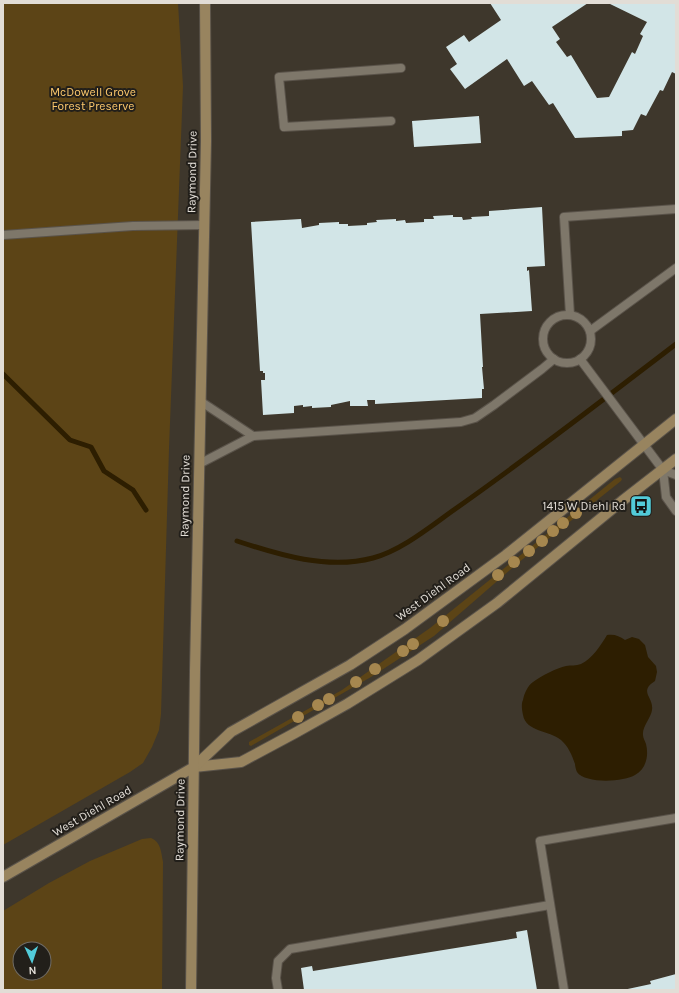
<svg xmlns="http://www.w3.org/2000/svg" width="679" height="993" font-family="Karla,sans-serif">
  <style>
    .green { fill: #5c4416; fill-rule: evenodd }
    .water { fill: #2d1e01 }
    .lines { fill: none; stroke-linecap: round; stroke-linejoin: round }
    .stream { stroke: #2d1e01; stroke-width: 5 }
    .building { fill: #d2e5e7 }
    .lane-casing { stroke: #5a534a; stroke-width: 10 }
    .secondary-casing { stroke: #5a534a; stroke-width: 12 }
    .lane { stroke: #7e776a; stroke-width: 8 }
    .secondary { stroke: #98845f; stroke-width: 10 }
    .tree { fill: #a6874f }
    .labels { text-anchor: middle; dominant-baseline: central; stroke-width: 4; stroke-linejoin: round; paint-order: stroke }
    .park-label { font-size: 12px; fill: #fcc86c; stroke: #221f1a }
    .street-label { font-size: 12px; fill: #e2ddd6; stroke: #221f1a }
    .poi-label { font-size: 12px; fill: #e2ddd6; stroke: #221f1a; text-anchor: end }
  </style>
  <rect width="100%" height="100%" fill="#3e372c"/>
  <g class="green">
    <polygon points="3,3 178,3 183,86 169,449 161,714 159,730 152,747 143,763 130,772 3,845"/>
    <polygon points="620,477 622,479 621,481 518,563 434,636 371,677 263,739 251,746 249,745 249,742 342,690 403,647 430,628 615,479"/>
    <path d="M151 838C161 842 161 852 163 862L162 990H3V911L49 883 90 861 142 839ZM20 949H44V973H20Z"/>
  </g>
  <path class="water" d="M607 635C615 634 619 636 625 640L632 637 639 639 645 645 648 657 656 666 657 672 655 681C638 692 654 697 652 710 651 718 642 727 643 735 643 738 645 741 646 744 649 756 646 769 635 775 624 782 585 784 577 772 576 770 575 766 575 764 572 755 568 746 561 740 549 730 526 732 523 715 522 710 521 704 523 700 524 694 528 685 533 682 541 676 557 668 566 666 571 665 576 666 581 664 592 659 601 645 607 635Z"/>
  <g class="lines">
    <g class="stream">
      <polyline points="3,374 70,440 91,447 104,471 133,490 146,510"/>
      <path d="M237 541C279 555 328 570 373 558 403 550 432 525 458 507 532 455 604 399 676 344"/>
    </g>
  </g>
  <g class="building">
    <polygon points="490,3 588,3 552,27 560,39 556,42 567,57 571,55 597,98 609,97 632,52 635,54 643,36 640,34 647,22 608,3 676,3 676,74 672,72 663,91 660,90 646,116 641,114 633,130 622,131 622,136 575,138 553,103 549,105 532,81 524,86 507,59 465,89 450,69 457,64 446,47 464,35 469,42 501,20"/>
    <polygon points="479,116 481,143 414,147 412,121"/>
    <polygon points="542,207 545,266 527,267 527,271 529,270 532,311 480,314 483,367 482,367 484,389 482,389 482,398 375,404 375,400 367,400 368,406 350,406 350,401 331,405 331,407 312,408 312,406 303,407 303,405 294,406 294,413 263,415 261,380 265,380 265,373 263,373 263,371 260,371 251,222 301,219 302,228 319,225 319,223 339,222 339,224 348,224 348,226 367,225 367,223 377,222 376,220 396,219 396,221 405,220 406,223 424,222 424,219 434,219 433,216 453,215 453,217 462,217 463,220 472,219 471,217 489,216 489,211"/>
    <polygon points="527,930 537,990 304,990 301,968 312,966 313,971 517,938 516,932"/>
    <polygon points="676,974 676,990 623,990 651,984 650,981"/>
  </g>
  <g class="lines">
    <g class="lane-casing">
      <g id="lane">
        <polyline points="391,121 284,127 279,77 401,68"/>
        <polyline points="3,235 133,226 204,225"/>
        <polyline points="570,315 564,217 676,209"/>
        <circle cx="567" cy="339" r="24"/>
        <polyline points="590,331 676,268"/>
        <polyline points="580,359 663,470 676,475"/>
        <polyline points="200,401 253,436"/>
        <polyline points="199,464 253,436 461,422 475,418 494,405 542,369 554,359"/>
        <polyline points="663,470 666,497 676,511"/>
        <polyline points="278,990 276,978 278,961 290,949 550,905"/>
        <polyline points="564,990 540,841 676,818"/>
      </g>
    </g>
    <g class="secondary-casing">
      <g id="secondary">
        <polyline points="194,767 241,762 295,733 347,704 418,660 497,603 622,501 676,459"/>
        <polyline points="3,877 194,767 231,732 350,665 405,629 506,555 676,419"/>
        <polyline points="191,990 195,671 206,141 205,3"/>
      </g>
    </g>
    <use href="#lane" class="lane"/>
    <use href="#secondary" class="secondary"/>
  </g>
  <g class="tree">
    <circle cx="576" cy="513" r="6"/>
    <circle cx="563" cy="523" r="6"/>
    <circle cx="553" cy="531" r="6"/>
    <circle cx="542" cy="541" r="6"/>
    <circle cx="529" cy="551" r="6"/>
    <circle cx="514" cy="562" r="6"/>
    <circle cx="498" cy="575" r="6"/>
    <circle cx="443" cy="621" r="6"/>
    <circle cx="413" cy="644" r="6"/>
    <circle cx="403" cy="651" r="6"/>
    <circle cx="375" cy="669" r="6"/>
    <circle cx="356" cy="682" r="6"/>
    <circle cx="329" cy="699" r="6"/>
    <circle cx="318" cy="705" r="6"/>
    <circle cx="298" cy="717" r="6"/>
  </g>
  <defs>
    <g id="bus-square" transform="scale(1.15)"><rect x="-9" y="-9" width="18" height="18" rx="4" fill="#52cbd9" stroke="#221f1a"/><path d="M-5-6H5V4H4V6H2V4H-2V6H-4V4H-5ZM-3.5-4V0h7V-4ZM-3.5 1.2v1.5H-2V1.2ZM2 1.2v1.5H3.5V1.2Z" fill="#111"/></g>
  </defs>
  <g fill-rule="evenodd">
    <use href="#bus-square" x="641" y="506"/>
  </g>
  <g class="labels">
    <g class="park-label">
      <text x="93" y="92">McDowell Grove<tspan x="93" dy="14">Forest Preserve</tspan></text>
    </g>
    <g class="street-label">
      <text transform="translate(192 172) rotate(-89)">Raymond Drive</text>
      <text transform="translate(185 496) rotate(-89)">Raymond Drive</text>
      <text transform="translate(433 592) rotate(-36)">West Diehl Road</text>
      <text transform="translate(92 811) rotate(-30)">West Diehl Road</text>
      <text transform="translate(180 820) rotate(-89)">Raymond Drive</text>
    </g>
    <g class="poi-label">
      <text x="626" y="506">1415 W Diehl Rd</text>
    </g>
  </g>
  <rect width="679" height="993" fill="none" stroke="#e2ddd6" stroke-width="8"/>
  <g transform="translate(32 961) rotate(177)"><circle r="19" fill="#221f1a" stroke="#6f6b65"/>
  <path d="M0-3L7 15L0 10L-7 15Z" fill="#52cbd9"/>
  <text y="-6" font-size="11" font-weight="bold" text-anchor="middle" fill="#e2ddd6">N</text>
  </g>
</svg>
